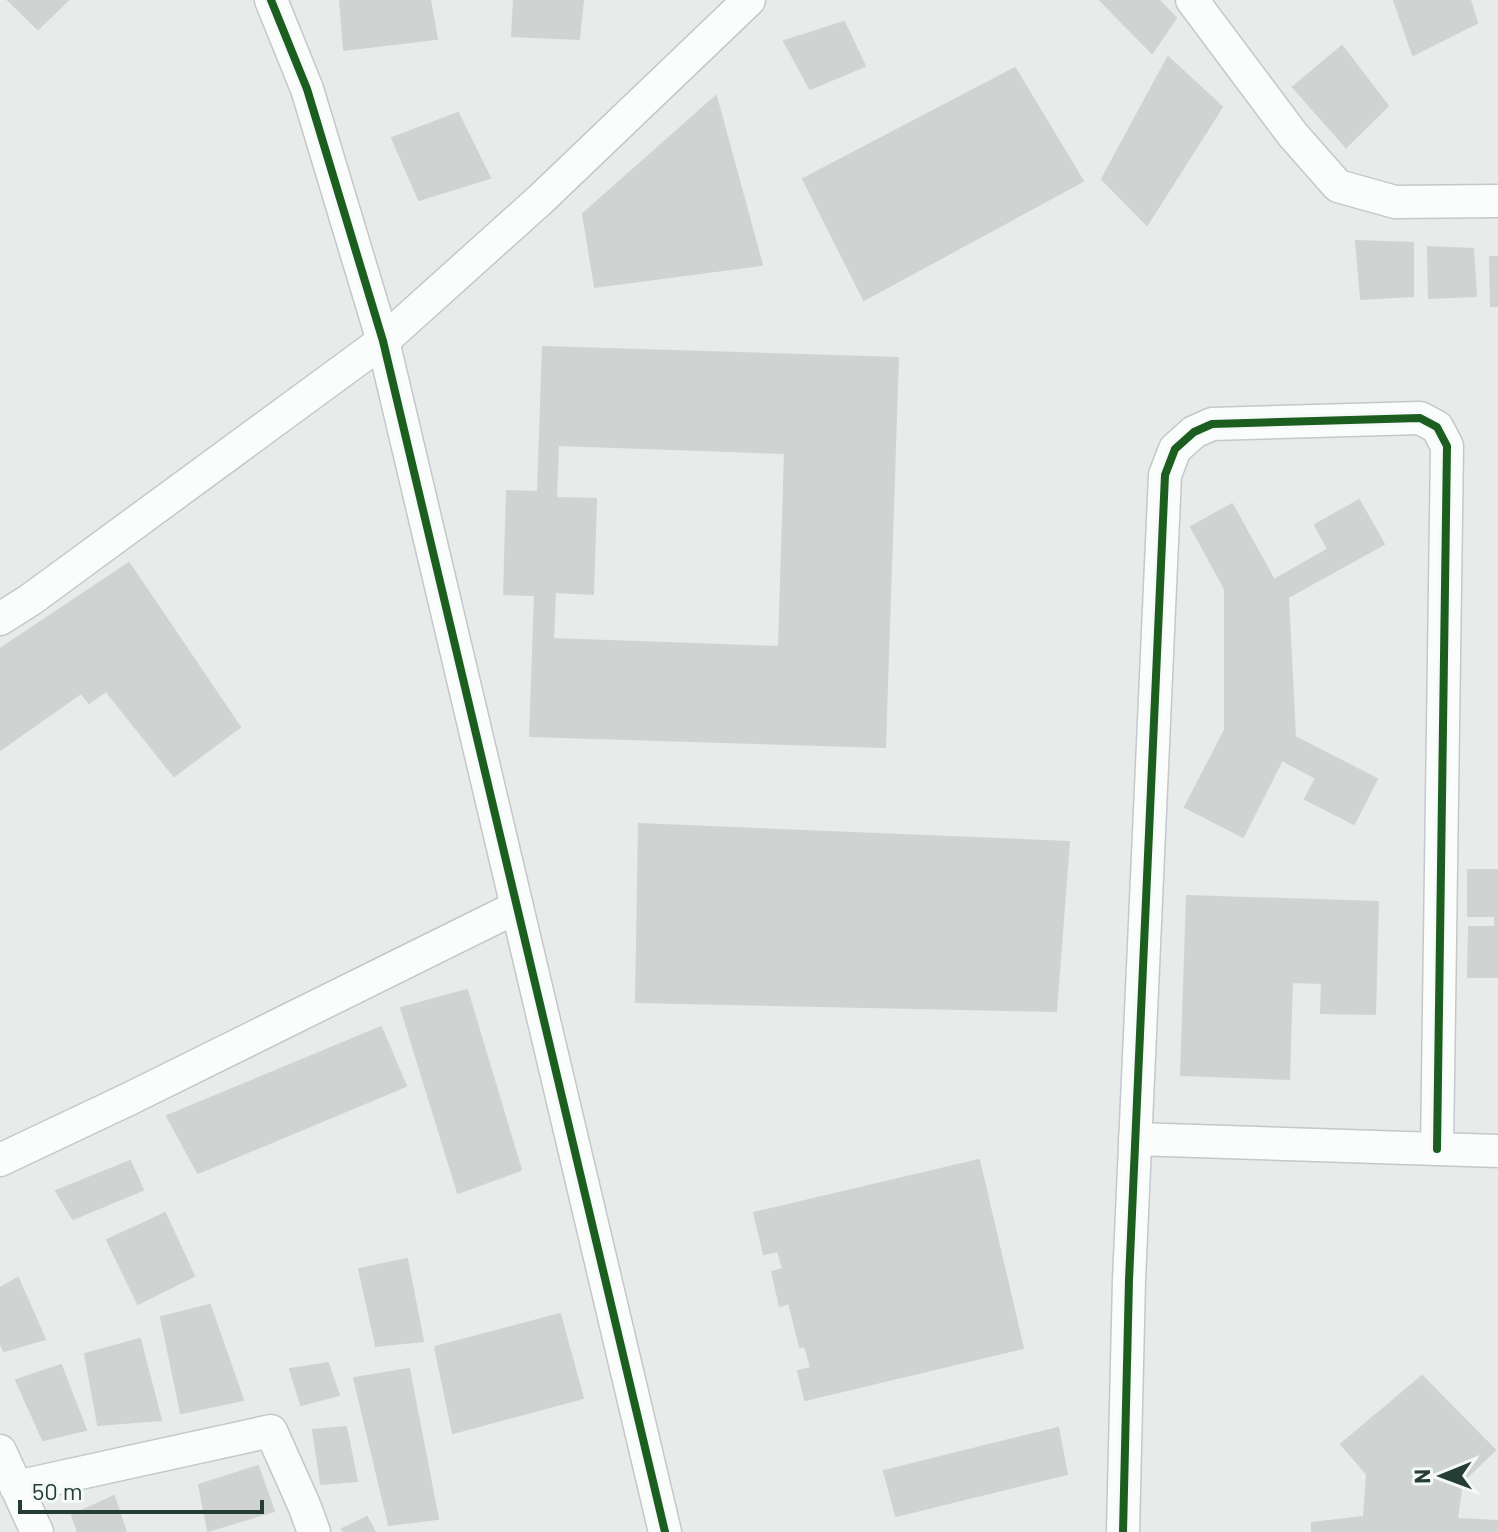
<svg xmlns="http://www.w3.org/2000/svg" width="1498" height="1532" font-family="Barlow,sans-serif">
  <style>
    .building { fill: #cfd4d2; stroke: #cfd4d2; stroke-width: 2; fill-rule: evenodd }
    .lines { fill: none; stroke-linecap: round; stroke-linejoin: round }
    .street-casing { stroke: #c4c8c6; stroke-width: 35 }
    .street { stroke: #fbfcfc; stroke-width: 32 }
    .cycleway-casing { stroke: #f5f9f7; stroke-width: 13 }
    .cycleway { stroke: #1b5e20; stroke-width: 8 }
  </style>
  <rect width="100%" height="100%" fill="#e7ebe9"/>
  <g class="building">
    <polygon points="8,0 68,0 38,29"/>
    <polygon points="340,0 430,0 437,39 344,50"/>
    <polygon points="514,0 583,0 579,39 512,36"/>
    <polygon points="1100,0 1159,0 1176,18 1152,53"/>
    <polygon points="1394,0 1470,0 1477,23 1413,55"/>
    <polygon points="844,22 865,66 810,89 784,41"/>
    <polygon points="1342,46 1388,106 1346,147 1293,87"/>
    <polygon points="1168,57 1222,107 1147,225 1102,179"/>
    <polygon points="1015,68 1083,181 864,300 803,179"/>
    <polygon points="716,96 762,265 595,287 583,214"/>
    <polygon points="458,113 490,178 419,200 392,138"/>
    <polygon points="1356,241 1413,243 1413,296 1361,299"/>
    <polygon points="1428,247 1473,249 1476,296 1429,298"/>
    <polygon points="1490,257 1498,257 1498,306 1491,306"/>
    <path d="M543 347 898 358 885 747 530 736 535 595 504 594 507 491 538 492ZM558 445 785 453 779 647 553 639 555 592 593 594 596 499 556 498Z"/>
    <polygon points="1359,500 1384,544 1288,597 1295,737 1377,779 1354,824 1305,799 1316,778 1282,760 1243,837 1185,807 1225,730 1225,589 1191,527 1232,504 1274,580 1328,549 1315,525"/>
    <polygon points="129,563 240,727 174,776 106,691 89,703 81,693 0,750 0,649"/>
    <polygon points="639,824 1069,842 1056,1011 636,1002"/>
    <polygon points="1468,870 1498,870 1498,977 1468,977 1469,927 1495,927 1495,916 1468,916"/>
    <polygon points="1187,896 1378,902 1375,1014 1321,1013 1322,983 1292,982 1289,1079 1181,1075"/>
    <polygon points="467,990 521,1170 458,1193 401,1008"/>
    <polygon points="381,1027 406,1086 198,1173 167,1116"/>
    <polygon points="979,1160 1023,1348 805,1400 798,1371 811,1368 805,1346 800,1347 789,1303 780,1306 772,1272 783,1269 778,1251 764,1254 754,1213"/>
    <polygon points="130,1161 143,1190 73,1219 56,1191"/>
    <polygon points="165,1213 194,1276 138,1304 107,1240"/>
    <polygon points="407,1259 423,1341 376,1346 359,1269"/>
    <polygon points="18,1278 45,1339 4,1351 0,1343 0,1288"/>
    <polygon points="210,1305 243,1400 181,1413 161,1317"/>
    <polygon points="560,1314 583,1398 453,1433 435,1347"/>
    <polygon points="140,1339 161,1420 98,1425 85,1354"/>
    <polygon points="328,1363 339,1395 301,1405 290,1369"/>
    <polygon points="61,1365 86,1430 43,1440 16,1380"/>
    <polygon points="409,1369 438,1519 389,1525 354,1378"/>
    <polygon points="1422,1376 1495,1450 1462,1482 1457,1519 1498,1521 1498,1532 1312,1532 1312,1523 1364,1517 1367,1474 1341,1444"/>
    <polygon points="346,1427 357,1481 321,1484 313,1430"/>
    <polygon points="1058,1428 1067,1474 896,1516 884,1471"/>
    <polygon points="258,1466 274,1511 208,1531 199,1485"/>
    <polygon points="114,1496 126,1532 78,1532 72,1515"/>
    <polygon points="367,1517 375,1532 344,1532 342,1529"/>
  </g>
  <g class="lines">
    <g class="street-casing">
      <g id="street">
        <polyline points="271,0 307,89 383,341 665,1532"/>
        <polyline points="1192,0 1293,135 1338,186 1395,202 1498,201"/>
        <polyline points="0,619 30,600 383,341 541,199 749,0"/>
        <polyline points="1135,1139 1498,1151"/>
        <polyline points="0,1160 129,1099 517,907"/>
        <polyline points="0,1451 37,1532"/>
        <polyline points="16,1487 271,1431 304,1505 314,1532"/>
        <polyline points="1123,1532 1129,1280 1165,475 1175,449 1194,432 1212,424 1420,418 1437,427 1447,446 1437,1149"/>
      </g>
    </g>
    <use href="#street" class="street"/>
    <g class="cycleway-casing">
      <g id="cycleway">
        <polyline points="271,0 307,89 383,341 665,1532"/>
        <polyline points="1123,1532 1129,1280 1165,475 1175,449 1194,432 1212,424 1420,418 1437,427 1447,446 1437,1149"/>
      </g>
    </g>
    <use href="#cycleway" class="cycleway"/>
  </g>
  <g transform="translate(1442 1476) rotate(269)" stroke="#f5f9f7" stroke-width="6" paint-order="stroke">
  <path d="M0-6L14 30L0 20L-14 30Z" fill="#253d36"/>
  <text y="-12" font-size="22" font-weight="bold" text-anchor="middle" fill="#253d36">N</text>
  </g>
  <path d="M20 1500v12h242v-12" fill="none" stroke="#253d36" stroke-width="4"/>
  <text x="32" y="1500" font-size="24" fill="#253d36" stroke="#f5f9f7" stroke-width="6" paint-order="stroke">50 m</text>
</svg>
